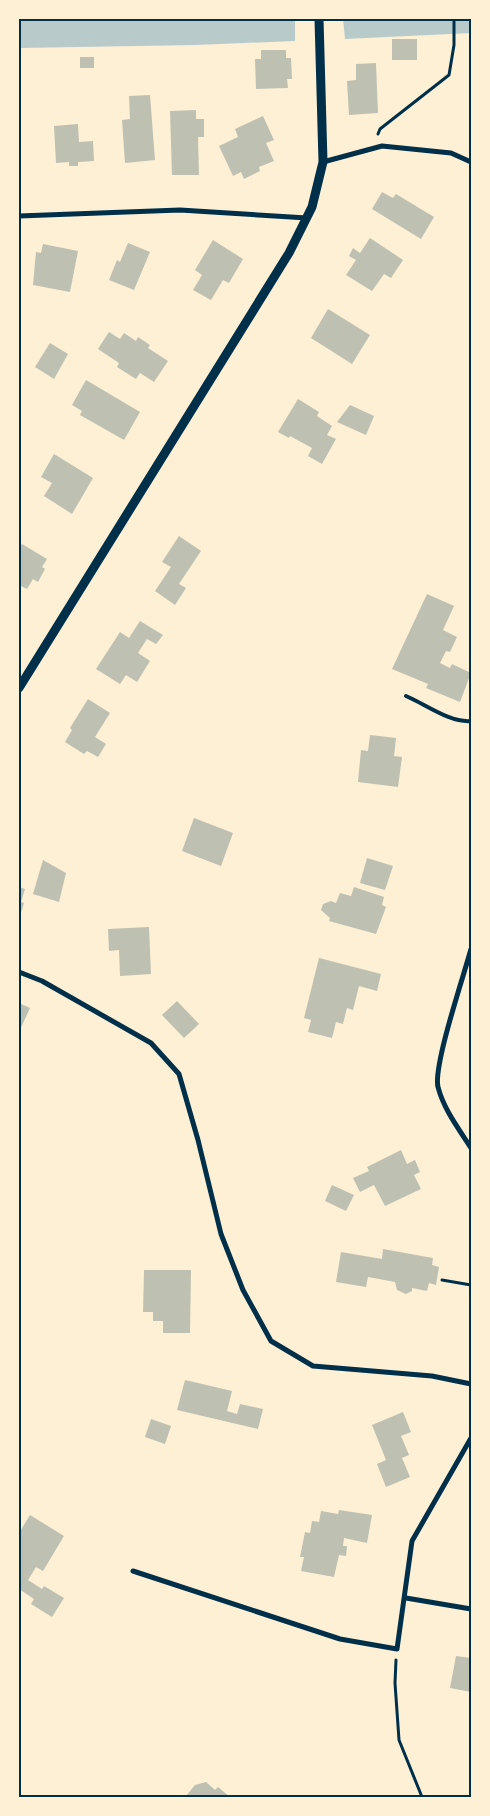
<svg xmlns="http://www.w3.org/2000/svg" width="490" height="1816" font-family="'DM Sans',sans-serif">
  <style>
    .green { fill: #b9caca }
    .building { fill: #bec0b2 }
    .lines { fill: none; stroke-linecap: round; stroke-linejoin: round }
    .path { stroke: #003049; stroke-width: 3 }
    .service { stroke: #003049; stroke-width: 4 }
    .minor { stroke: #003049; stroke-width: 5 }
    .tertiary { stroke: #003049; stroke-width: 9 }
    .neatline { fill: none; stroke: #003049; stroke-width: 2 }
  </style>
  <rect width="100%" height="100%" fill="#fdf0d5"/>
  <g class="green">
    <polygon points="19,19 295,19 295,41 195,45 19,48"/>
    <polygon points="343,19 471,19 471,33 345,39"/>
  </g>
  <g class="building">
    <rect x="392" y="39" width="25" height="21"/>
    <polygon points="261,50 286,50 286,58 291,58 292,79 287,79 288,88 256,89 255,59 261,59"/>
    <rect x="80" y="57" width="14" height="11"/>
    <polygon points="376,63 378,113 349,115 347,81 356,80 356,64"/>
    <polygon points="150,95 155,160 125,163 122,120 130,119 129,96"/>
    <polygon points="196,110 196,119 204,119 204,137 198,137 199,175 172,175 170,111"/>
    <polygon points="263,116 274,140 266,143 274,161 259,167 260,171 244,179 241,172 233,176 219,146 238,137 235,129"/>
    <polygon points="78,124 79,142 93,141 94,161 78,162 78,166 69,166 69,162 56,163 54,126"/>
    <polygon points="382,192 393,198 396,194 434,217 421,239 372,209"/>
    <polygon points="370,238 403,260 391,278 384,274 372,291 346,275 356,260 349,256 353,248 360,253"/>
    <polygon points="213,240 243,259 229,283 223,280 211,300 193,290 202,275 195,270"/>
    <polygon points="128,243 150,252 134,290 109,280 117,260 120,262"/>
    <polygon points="43,244 78,251 70,292 33,285 36,252 41,253"/>
    <polygon points="328,309 370,335 352,364 311,338"/>
    <polygon points="109,332 120,339 124,333 136,341 138,337 150,345 148,348 168,361 154,382 140,373 136,379 117,367 119,363 98,349"/>
    <polygon points="50,343 68,354 54,379 35,367"/>
    <polygon points="86,380 140,412 124,440 80,415 82,411 72,405"/>
    <polygon points="298,399 319,412 317,416 332,426 327,435 336,439 322,464 308,456 312,448 290,436 289,438 278,432"/>
    <polygon points="350,405 374,416 366,435 337,422"/>
    <polygon points="54,454 93,478 72,514 44,496 52,483 41,477"/>
    <polygon points="179,536 201,551 179,584 186,588 175,605 155,591 171,567 162,562"/>
    <polygon points="22,544 47,559 42,567 45,569 38,582 33,579 27,589 19,585 19,548"/>
    <polygon points="427,594 454,606 443,630 457,637 450,652 446,651 440,663 450,668 452,664 471,673 460,702 426,688 428,684 392,669"/>
    <polygon points="140,621 163,635 156,644 147,639 138,653 150,661 137,682 126,675 120,684 96,669 120,632 129,638"/>
    <polygon points="88,699 110,713 95,737 106,744 98,757 87,751 84,754 65,742 72,730 70,728"/>
    <polygon points="370,735 396,738 394,756 402,757 398,787 358,782 361,750 368,751"/>
    <polygon points="194,818 233,833 221,866 182,851"/>
    <polygon points="367,858 393,866 385,890 360,883"/>
    <polygon points="43,860 66,873 59,902 33,894"/>
    <polygon points="19,887 25,889 21,902 24,903 19,919"/>
    <polygon points="354,887 384,897 382,905 386,907 376,934 329,921 330,918 321,910 323,904 331,901 336,903 340,893 351,896"/>
    <polygon points="149,927 151,974 120,976 119,950 109,951 108,929"/>
    <polygon points="319,958 381,974 377,991 359,986 353,1010 347,1008 343,1024 336,1022 332,1038 308,1032 311,1020 304,1018"/>
    <polygon points="177,1001 199,1024 184,1038 162,1015"/>
    <polygon points="19,1003 30,1008 19,1032"/>
    <polygon points="401,1150 407,1164 415,1160 420,1172 414,1175 421,1189 385,1206 374,1185 360,1192 353,1178 369,1171 367,1167"/>
    <polygon points="332,1185 354,1195 346,1211 325,1201"/>
    <polygon points="383,1249 433,1258 432,1265 439,1267 436,1285 429,1283 427,1291 412,1288 412,1291 406,1294 397,1290 395,1282 368,1277 366,1287 336,1282 341,1252 382,1259"/>
    <polygon points="144,1270 191,1270 190,1333 163,1333 163,1321 153,1321 153,1312 143,1312"/>
    <polygon points="185,1380 232,1391 227,1411 237,1414 240,1404 263,1409 258,1429 177,1410"/>
    <polygon points="403,1412 411,1432 401,1436 409,1455 402,1458 410,1477 386,1487 377,1464 386,1460 372,1425"/>
    <polygon points="151,1419 171,1426 165,1444 145,1437"/>
    <polygon points="339,1510 372,1515 367,1543 344,1538 343,1546 347,1546 346,1556 339,1555 334,1577 301,1571 304,1557 300,1557 305,1532 310,1533 312,1521 319,1522 321,1511 338,1514"/>
    <polygon points="30,1515 64,1536 43,1571 36,1567 28,1580 42,1589 44,1586 64,1598 52,1617 31,1604 34,1599 19,1589 19,1533"/>
    <polygon points="456,1656 471,1658 471,1692 450,1688"/>
    <polygon points="206,1782 215,1790 218,1787 230,1797 186,1796 195,1785"/>
  </g>
  <g class="lines">
    <g class="path">
      <polyline points="378,134 380,129 449,75 454,45 454,19"/>
      <polyline points="442,1280 471,1285"/>
      <polyline points="396,1660 395,1683 399,1740 422,1797"/>
    </g>
    <path class="service" d="M406 696C425 704 450 723 471 721"/>
    <g class="minor">
      <polyline points="323,162 382,146 451,153 471,162"/>
      <polyline points="19,216 180,210 307,218"/>
      <path d="M471 949C464 975 433 1066 438 1087 444 1110 459 1129 471 1148"/>
      <polyline points="19,972 42,981 151,1043 179,1074 198,1140 221,1234 243,1290 271,1341 313,1366 432,1376 471,1384"/>
      <polyline points="133,1571 340,1639 397,1649 412,1541 471,1438"/>
      <polyline points="406,1598 471,1609"/>
    </g>
    <polyline class="tertiary" points="19,688 289,253 312,207 323,162 319,19"/>
  </g>
  <rect width="490" height="1816" fill="none" stroke="#fdf0d5" stroke-width="40"/>
  <rect x="20" y="20" width="450" height="1776" class="neatline"/>
</svg>
